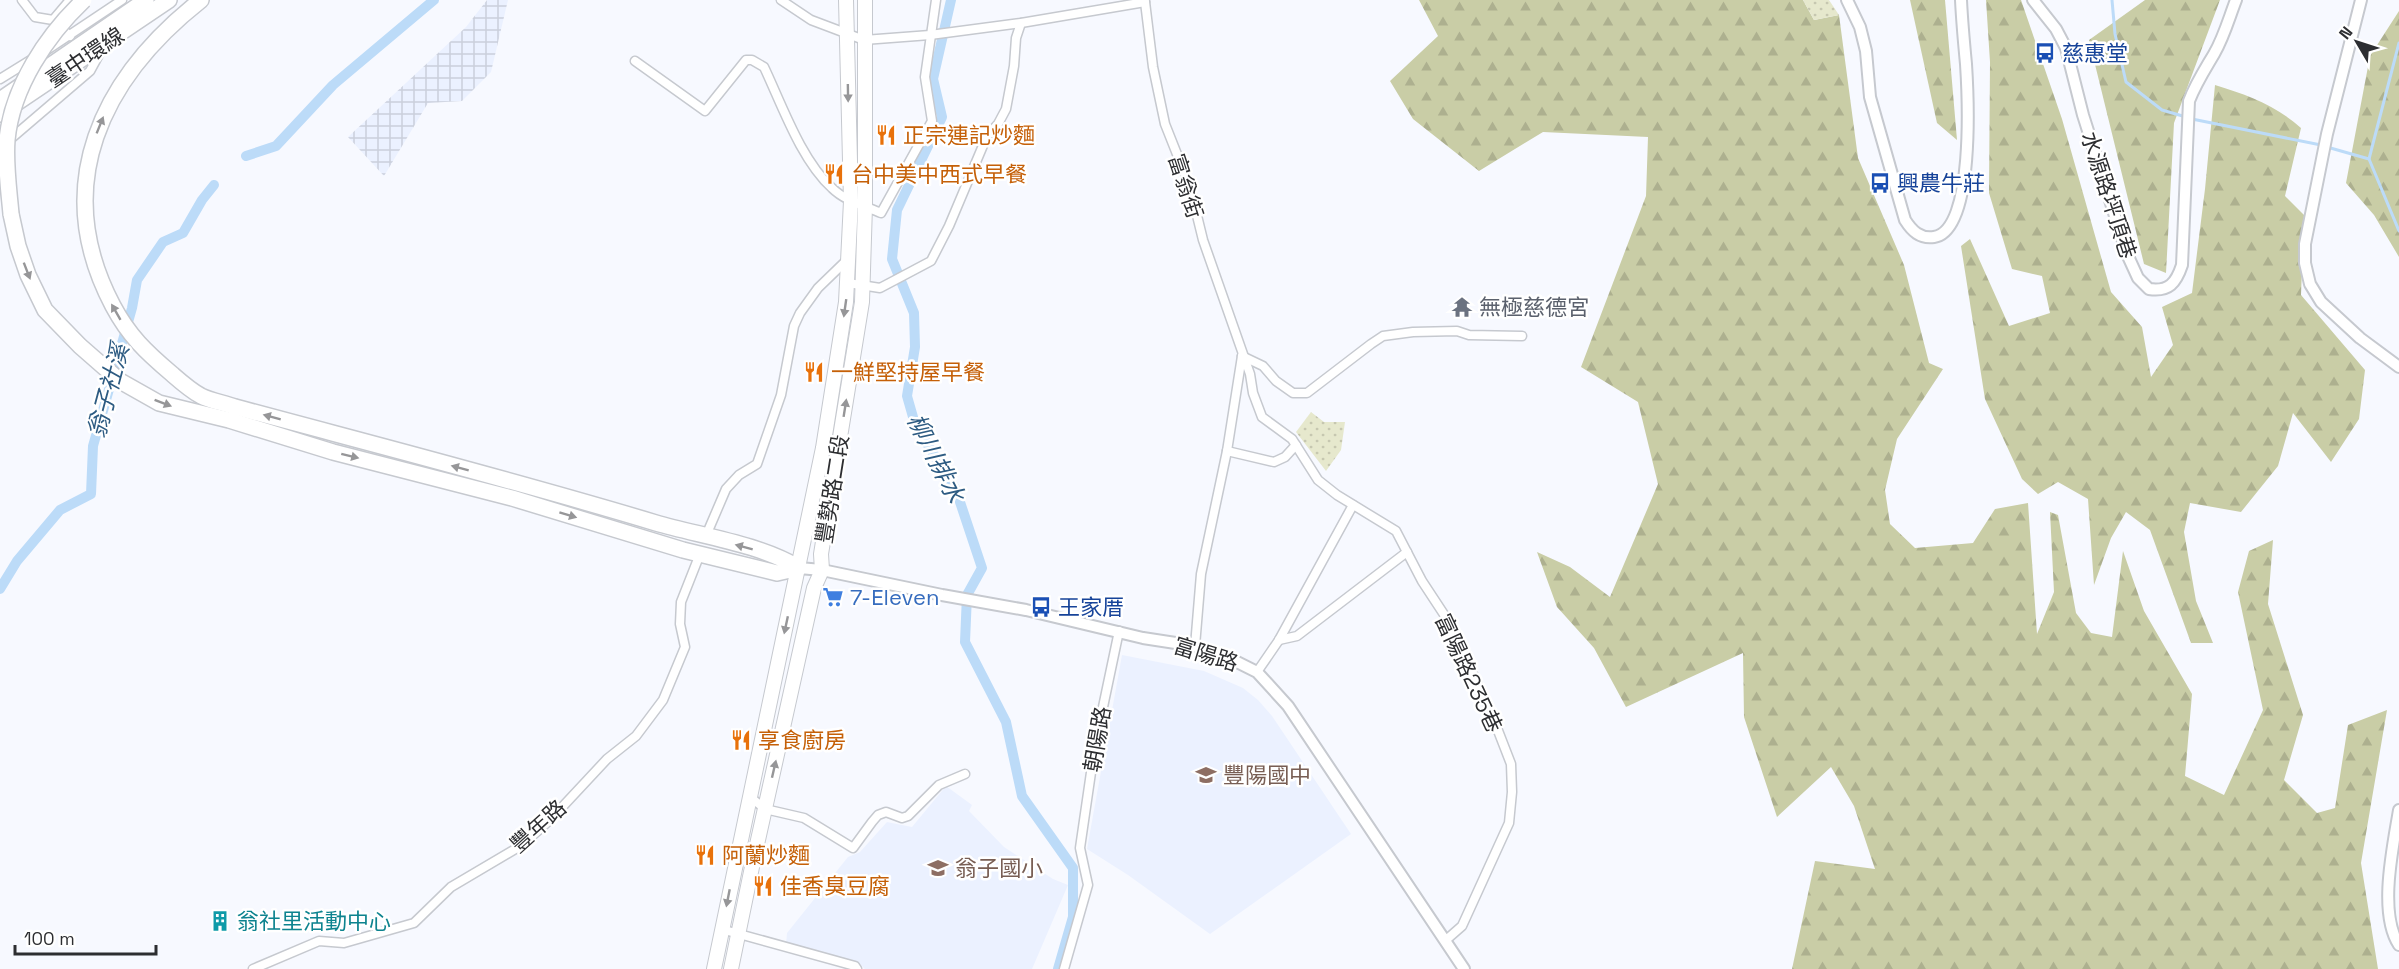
<svg xmlns="http://www.w3.org/2000/svg" width="2399" height="969" font-family="'Space Grotesk','Noto Sans TC',sans-serif">
  <style>
    .built { fill: #ebf1ff }
    .industrial { fill: url(#industrial-grid) }
    .forest { fill: url(#forest-firs) }
    .park { fill: url(#park-dots) }
    .lines { fill: none; stroke-linecap: round; stroke-linejoin: round }
    .stream { stroke: #bcdbf8; stroke-width: 3 }
    .canal { stroke: #bcdbf8; stroke-width: 10 }
    .minor-casing { stroke: #c6c9cf; stroke-width: 11 }
    .tertiary-casing { stroke: #c6c9cf; stroke-width: 14 }
    .primary-casing { stroke: #c6c9cf; stroke-width: 16 }
    .motorway-casing { stroke: #c6c9cf; stroke-width: 18 }
    .minor { stroke: #fff; stroke-width: 8 }
    .tertiary { stroke: #fff; stroke-width: 10 }
    .primary { stroke: #fff; stroke-width: 14 }
    .motorway { stroke: #fff; stroke-width: 15 }
    .motorway-bridge-casing { stroke: #c6c9cf; stroke-width: 18; stroke-linecap: butt }
    .motorway-bridge { stroke: #fff; stroke-width: 15 }
    .oneway { fill: #969698 }
    .labels { text-anchor: middle; dominant-baseline: central; stroke-width: 5; stroke-linejoin: round; paint-order: stroke }
    .transit-label { font-size: 22px; fill: #164399; stroke: #fff; text-anchor: start }
    .street-label { font-size: 22px; fill: #2d2e31; stroke: #fff }
    .food-label { font-size: 22px; fill: #c56008; stroke: #fff; text-anchor: start }
    .worship-label { font-size: 22px; fill: #5b616d; stroke: #fff; text-anchor: start }
    .shop-label { font-size: 22px; fill: #366cbe; stroke: #fff; text-anchor: start }
    .education-label { font-size: 22px; fill: #785e54; stroke: #fff; text-anchor: start }
    .culture-label { font-size: 22px; fill: #0d838f; stroke: #fff; text-anchor: start }
    .water-label { font-size: 24px; font-style: italic; fill: #2d5b82; stroke: #fff }
  </style>
  <defs>
    <pattern id="industrial-grid" width="8" height="8" patternUnits="userSpaceOnUse" patternTransform="scale(1.5)"><rect width="8" height="8" fill="#ebf1ff"/><path d="M0 4h8M4 0v8" fill="none" stroke="#cacfdb"/></pattern>
    <pattern id="forest-firs" width="22" height="20" patternUnits="userSpaceOnUse" patternTransform="scale(1.5)"><rect width="22" height="20" fill="#c9cda6"/><path d="M5 1l3.5 6h-7zM16 11l3.5 6h-7z" fill="#adb08f"/></pattern>
    <pattern id="park-dots" width="8" height="8" patternUnits="userSpaceOnUse" patternTransform="scale(1.5)"><rect width="8" height="8" fill="#e6e8cd"/><path d="M2 2h.1M6 6h.1" fill="none" stroke="#c6c7b0" stroke-width="1.8" stroke-linecap="round"/></pattern>
  </defs>
  <rect width="100%" height="100%" fill="#f7f9ff"/>
  <g class="built">
    <polygon points="1122,655 1204,671 1243,688 1258,700 1272,716 1351,834 1210,934 1128,875 1087,849"/>
    <polygon points="946,786 972,805 969,811 1004,847 1053,879 1068,885 1032,969 865,969 860,964 786,945 787,933 848,857 860,852 887,822 912,827"/>
  </g>
  <polygon class="industrial" points="487,0 508,0 491,72 462,101 428,103 384,176 348,137 466,27"/>
  <g class="forest">
    <polygon points="1419,0 1803,0 1814,20 1839,15 1858,158 1904,265 1929,363 1943,369 1897,439 1885,490 1890,524 1915,548 1973,543 1995,509 2028,503 2037,634 2054,592 2050,512 2058,515 2076,613 2091,633 2112,637 2123,551 2144,611 2192,694 2185,776 2224,795 2263,710 2238,592 2249,551 2273,540 2268,604 2303,715 2284,780 2317,813 2335,808 2348,725 2387,710 2361,863 2378,969 1792,969 1815,861 1875,869 1854,806 1831,767 1777,817 1744,717 1743,653 1626,707 1594,648 1557,607 1537,552 1570,567 1610,597 1658,484 1638,402 1581,367 1646,196 1648,137 1543,132 1479,171 1413,119 1390,81 1438,36"/>
    <polygon points="1910,0 1945,0 1957,140 1937,123"/>
    <path d="M1986 0H2021L2062 119 2111 292 2142 327 2151 377 2173 345 2162 307 2192 293 2205 189 2215 85C2248 95 2275 105 2301 128L2285 196 2304 215 2301 295 2365 370 2359 419 2331 462 2293 413 2278 466 2241 512 2190 503 2184 532 2196 601 2213 643H2191L2150 530 2126 512 2111 538 2094 585 2088 499 2058 482 2038 494 2022 479 1985 399 1961 246 1970 239 2009 326 2050 313 2042 276 2012 269 1989 193 1990 62Z"/>
    <polygon points="2145,0 2220,0 2174,123 2166,273 2144,264 2089,40"/>
    <polygon points="2399,11 2399,257 2374,215 2346,183 2370,56"/>
  </g>
  <g class="park">
    <polygon points="1803,0 1829,0 1839,15 1814,20"/>
    <polygon points="1311,412 1324,422 1345,422 1341,450 1326,471 1296,432"/>
  </g>
  <g class="lines">
    <g class="stream">
      <polyline points="2112,0 2115,34 2126,82 2162,110 2186,117"/>
      <polyline points="2399,43 2369,159 2399,231"/>
      <polyline points="2192,119 2321,145"/>
      <polyline points="2327,147 2369,159"/>
    </g>
    <g class="canal">
      <polyline points="951,0 933,79 942,117 897,210 892,259 914,313 915,347 907,396 915,424 956,490 982,568 967,595 965,642 1006,722 1022,796 1073,868 1073,917 1058,969"/>
      <polyline points="246,156 276,146 333,85 434,0"/>
      <polyline points="0,589 17,561 60,510 91,494 93,446 132,308 137,280 163,242 183,233 202,200 214,185"/>
    </g>
    <g class="minor-casing">
      <g id="minor">
        <polyline points="22,0 35,17 53,20"/>
        <polyline points="70,0 53,20 70,36"/>
        <polyline points="781,0 811,20 864,40 930,35 1021,23 1145,2"/>
        <polyline points="1145,2 1153,67 1165,124 1190,187 1203,240 1250,374 1253,393 1262,417 1292,439 1318,480 1337,495 1396,531 1422,581 1447,619 1490,710 1511,764 1512,792 1509,823 1462,926 1446,940"/>
        <polyline points="47,50 122,0"/>
        <path d="M635 61 705 111 746 60H752L764 67C782 105 801 160 832 188 845 201 865 206 881 213L932 121 925 77 936 0"/>
        <polyline points="0,79 34,58"/>
        <polyline points="7,142 90,71 102,49"/>
        <polyline points="848,283 880,288 931,261 949,226 987,136 998,124 1006,109 1014,66 1016,38 1021,23"/>
        <polyline points="1242,356 1263,366 1276,381 1293,393 1307,393 1371,344 1383,336 1413,332 1457,331 1469,335 1522,336"/>
        <polyline points="1227,451 1274,462 1285,457 1296,445"/>
        <polyline points="708,531 726,489 739,475 757,464 781,395 794,326 800,313 818,288 849,258"/>
        <polyline points="1279,640 1297,636 1407,552"/>
        <polyline points="1195,646 1201,574 1227,451 1242,356"/>
        <polyline points="1257,672 1279,640 1353,505"/>
        <polyline points="749,796 765,809 804,818 853,848 872,822 878,815 886,812 902,818 908,816 939,785 965,774"/>
        <polyline points="721,929 855,966 857,969"/>
        <polyline points="253,969 319,941 344,943 414,923 451,887 522,845 551,819 607,759 636,736 663,700 685,647 680,624 681,602 698,559"/>
        <polyline points="1064,969 1088,885 1080,848 1095,745 1119,631"/>
      </g>
    </g>
    <g class="tertiary-casing">
      <g id="tertiary">
        <path d="M1847 0 1860 27 1866 51 1870 97 1905 220C1912 231 1920 239 1934 237 1975 231 1968 95 1966 64 1964 43 1962 21 1961 0"/>
        <path d="M2033 0 2056 29 2066 48 2083 115 2127 254 2138 278 2149 289C2169 292 2176 283 2182 265L2189 101C2196 83 2204 71 2214 54 2224 37 2229 18 2236 0"/>
        <polyline points="2361,0 2327,134 2305,244 2305,263 2310,284 2321,302 2360,338 2399,367"/>
        <polyline points="799,568 822,570 942,595 1026,610 1143,638 1195,646 1229,658 1257,672 1288,706 1464,969"/>
        <path d="M2399 810C2393 847 2378 913 2399 945"/>
      </g>
    </g>
    <g class="primary-casing">
      <g id="primary">
        <polyline points="714,969 823,448 846,302 851,201 846,0"/>
        <polyline points="731,969 752,867 814,588 822,570 821,554 862,302 865,206 865,0"/>
      </g>
    </g>
    <g class="motorway-casing">
      <g id="motorway">
        <path d="M201 0C102 78 49 185 113 306 129 336 146 352 172 374 180 381 190 390 201 396 211 401 224 403 235 407 376 445 517 481 656 523 701 536 760 544 799 568"/>
        <polyline points="0,100 146,0"/>
        <polyline points="0,114 169,0"/>
        <polyline points="11,214 18,246 28,275 45,310 80,346 120,381 159,403 229,420 333,452 512,498 683,550 777,573 799,568"/>
      </g>
    </g>
    <use href="#minor" class="minor"/>
    <use href="#tertiary" class="tertiary"/>
    <use href="#primary" class="primary"/>
    <use href="#motorway" class="motorway"/>
    <g class="motorway-bridge-casing">
      <path id="motorway-bridge" d="M11 214C9 191 5 164 7 140 12 87 47 35 84 0"/>
    </g>
    <use href="#motorway-bridge" class="motorway-bridge"/>
  </g>
  <defs><path id="oneway-solid" d="M-6-.8H1V-3.2L6.5 0L1 3.2V.8H-6Z" transform="scale(1.5)"/></defs>
  <g class="oneway">
    <use href="#oneway-solid" transform="translate(848 93) rotate(89)"/>
    <use href="#oneway-solid" transform="translate(100 125) rotate(-68)"/>
    <use href="#oneway-solid" transform="translate(27 271) rotate(69)"/>
    <use href="#oneway-solid" transform="translate(845 308) rotate(98)"/>
    <use href="#oneway-solid" transform="translate(116 312) rotate(-120)"/>
    <use href="#oneway-solid" transform="translate(163 403) rotate(21)"/>
    <use href="#oneway-solid" transform="translate(845 408) rotate(-81)"/>
    <use href="#oneway-solid" transform="translate(272 417) rotate(-165)"/>
    <use href="#oneway-solid" transform="translate(350 456) rotate(14)"/>
    <use href="#oneway-solid" transform="translate(460 468) rotate(-165)"/>
    <use href="#oneway-solid" transform="translate(568 515) rotate(17)"/>
    <use href="#oneway-solid" transform="translate(744 547) rotate(-165)"/>
    <use href="#oneway-solid" transform="translate(786 625) rotate(102)"/>
    <use href="#oneway-solid" transform="translate(774 769) rotate(-77)"/>
    <use href="#oneway-solid" transform="translate(728 898) rotate(101)"/>
  </g>
  <defs>
    <g id="bus-bare" transform="scale(1.62)"><path d="M-5-6H5V4H4V6H2V4H-2V6H-4V4H-5ZM-3.5-4V0h7V-4ZM-3.5 1.2v1.5H-2V1.2ZM2 1.2v1.5H3.5V1.2Z" fill="#1a4fb4" stroke="#fff" stroke-width="2.5" paint-order="stroke"/></g>
    <g id="restaurant-bare" transform="scale(1.62)"><path d="M-5-6h1v4h1v-4h1v4h1v-4h1v5L-1.5 .5V6h-2V.5L-5-1ZM5-6V6H3V1.5H1.5Q1.5-4 5-6Z" fill="#e8710a" stroke="#fff" stroke-width="2.5" paint-order="stroke"/></g>
    <g id="temple-bare" transform="scale(1.62)"><path d="M0-6L5-2H3V0L6.5 2.5H4V6H1.5V3h-3V6H-4V2.5H-6.5L-3 0V-2H-5Z" fill="#6b7280" stroke="#fff" stroke-width="2.5" paint-order="stroke"/></g>
    <g id="supermarket-bare" transform="scale(1.62)"><path d="M-6-5.5h2.5l.6 2H6L4.5 2H-2.5L-4.4-4H-6ZM-1.5 3.2a1.3 1.3 0 1 0 .1 0ZM3 3.2a1.3 1.3 0 1 0 .1 0Z" fill="#3f7fe0" stroke="#fff" stroke-width="2.5" paint-order="stroke"/></g>
    <g id="school-bare" transform="scale(1.62)"><path d="M0-5L7-2L0 1L-7-2ZM-4 1L0 2.5L4 1V4Q0 6-4 4Z" fill="#8d6e63" stroke="#fff" stroke-width="2.5" paint-order="stroke"/></g>
    <g id="building-bare" transform="scale(1.62)"><path d="M-4-6H4V6H1V3H-1V6H-4ZM-2.5-4.3h1.7v1.8h-1.7ZM.8-4.3h1.7v1.8H.8ZM-2.5-1h1.7V.8h-1.7ZM.8-1h1.7V.8H.8Z" fill="#0f9aa8" stroke="#fff" stroke-width="2.5" paint-order="stroke"/></g>
  </defs>
  <g fill-rule="evenodd">
    <use href="#bus-bare" x="2045" y="53"/>
    <use href="#restaurant-bare" x="886" y="135"/>
    <use href="#restaurant-bare" x="834" y="174"/>
    <use href="#bus-bare" x="1880" y="183"/>
    <use href="#temple-bare" x="1462" y="307"/>
    <use href="#restaurant-bare" x="814" y="372"/>
    <use href="#supermarket-bare" x="833" y="597"/>
    <use href="#bus-bare" x="1041" y="607"/>
    <use href="#restaurant-bare" x="741" y="740"/>
    <use href="#school-bare" x="1206" y="775"/>
    <use href="#restaurant-bare" x="705" y="855"/>
    <use href="#school-bare" x="938" y="868"/>
    <use href="#restaurant-bare" x="763" y="886"/>
    <use href="#building-bare" x="220" y="921"/>
  </g>
  <g class="labels">
    <g class="transit-label">
      <text x="2062" y="53">慈惠堂</text>
      <text x="1897" y="183">興農牛莊</text>
      <text x="1058" y="607">王家厝</text>
    </g>
    <g class="street-label">
      <text transform="translate(85 57) rotate(-34)">臺中環線</text>
      <text transform="translate(1186 186) rotate(72)">富翁街</text>
      <text transform="translate(2109 195) rotate(72)">水源路坪頂巷</text>
      <text transform="translate(832 489) rotate(-81)">豐勢路二段</text>
      <text transform="translate(1206 654) rotate(17)">富陽路</text>
      <text transform="translate(1469 673) rotate(65)">富陽路235巷</text>
      <text transform="translate(1097 739) rotate(-80)">朝陽路</text>
      <text transform="translate(538 826) rotate(-42)">豐年路</text>
    </g>
    <g class="food-label">
      <text x="903" y="135">正宗連記炒麵</text>
      <text x="851" y="174">台中美中西式早餐</text>
      <text x="831" y="372">一鮮堅持屋早餐</text>
      <text x="758" y="740">享食廚房</text>
      <text x="722" y="855">阿蘭炒麵</text>
      <text x="780" y="886">佳香臭豆腐</text>
    </g>
    <g class="worship-label">
      <text x="1479" y="307">無極慈德宮</text>
    </g>
    <g class="shop-label">
      <text x="850" y="597">7-Eleven</text>
    </g>
    <g class="education-label">
      <text x="1223" y="775">豐陽國中</text>
      <text x="955" y="868">翁子國小</text>
    </g>
    <g class="culture-label">
      <text x="237" y="921">翁社里活動中心</text>
    </g>
    <g class="water-label">
      <text transform="translate(108 391) rotate(-75)">翁子社溪</text>
      <text transform="translate(936 458) rotate(63)">柳川排水</text>
    </g>
  </g>
  <g transform="translate(2357 42) rotate(309)" stroke="#ffffff" stroke-width="4.5" paint-order="stroke">
  <path d="M0-4.5L10 22L0 15L-10 22Z" fill="#2d2e31"/>
  <text y="-9" font-size="16" font-weight="bold" text-anchor="middle" fill="#2d2e31">N</text>
  </g>
  <path d="M15 945v9h141v-9" fill="none" stroke="#2d2e31" stroke-width="3"/>
  <text x="24" y="945" font-size="18" fill="#2d2e31" stroke="#ffffff" stroke-width="4.5" paint-order="stroke">100 m</text>
</svg>
